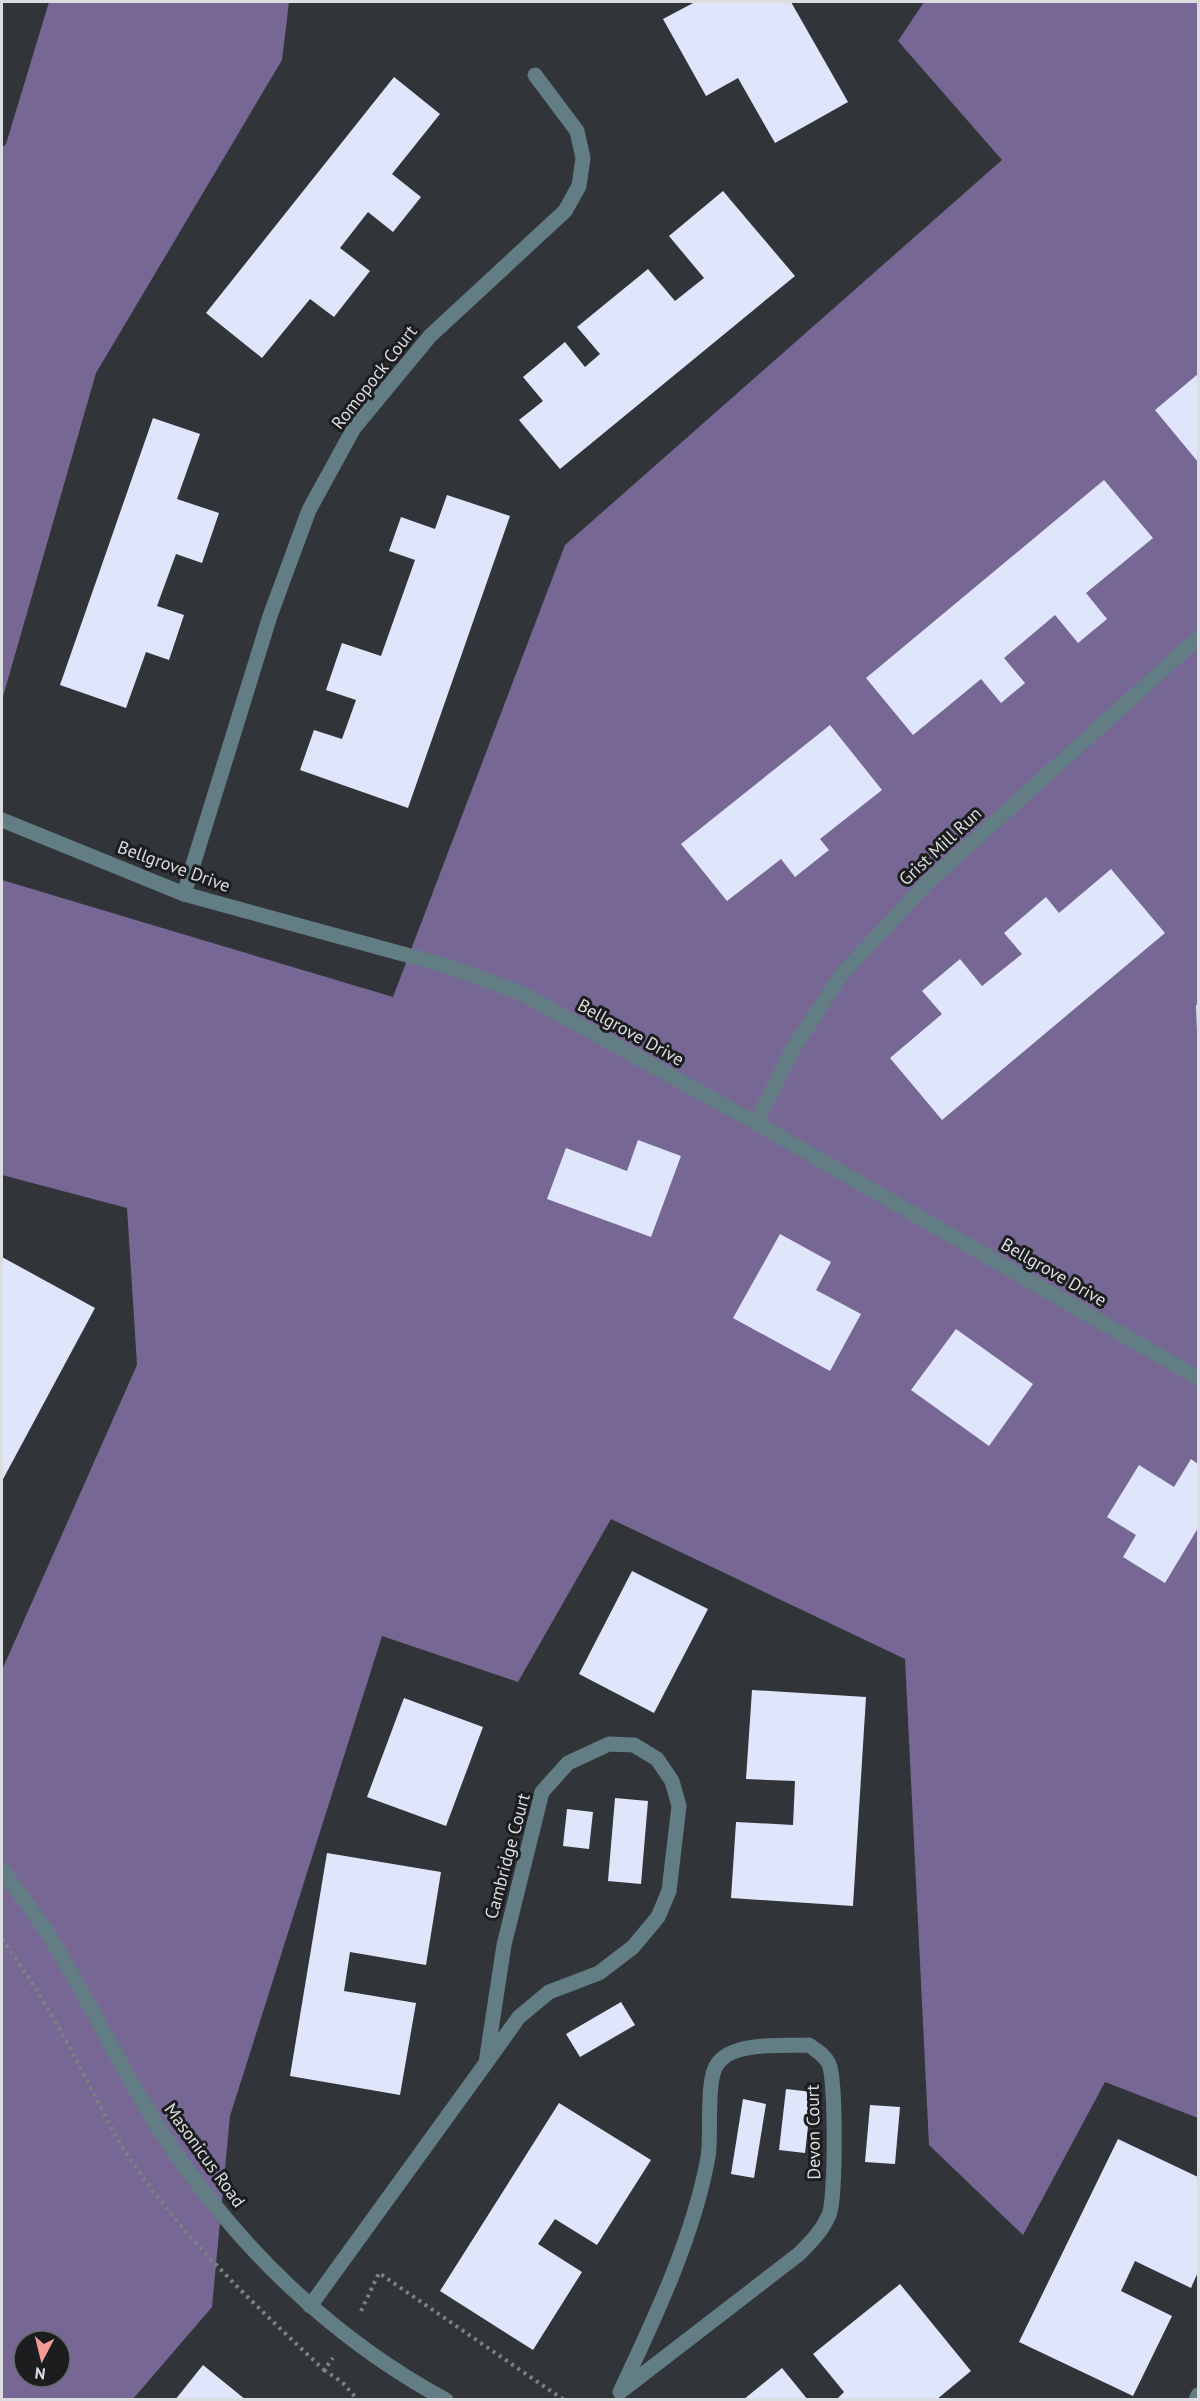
<svg xmlns="http://www.w3.org/2000/svg" width="1200" height="2401" font-family="'PT Sans',sans-serif">
  <style>
    .forest { fill: #776795; fill-rule: evenodd }
    .building { fill: #dfe6fb }
    .lines { fill: none; stroke-linecap: round; stroke-linejoin: round }
    .path { stroke: #7e8184; stroke-width: 4; stroke-dasharray: 3 4.5; stroke-linecap: butt }
    .minor { stroke: #637d85; stroke-width: 15 }
    .labels { text-anchor: middle; dominant-baseline: central; stroke-width: 6; stroke-linejoin: round; paint-order: stroke }
    .street-label { font-size: 18px; fill: #dbdde0; stroke: #1b1d1e }
  </style>
  <rect width="100%" height="100%" fill="#313539"/>
  <g class="forest">
    <polygon points="49,2 289,2 282,60 96,373 2,700 2,148 6,144"/>
    <path d="M924 2H1198V2118L1105 2082 1023 2235 929 2145 905 1659 611 1519 518 1682 382 1636 230 2116 212 2307 133 2399H2V1670L137 1365 127 1208 2 1175V880L393 997 565 545 1002 160 898 41ZM24 2341H60V2377H24Z"/>
  </g>
  <g class="building">
    <polygon points="695,2 791,2 848,102 775,143 738,78 706,96 663,19"/>
    <polygon points="394,77 440,114 392,174 421,197 393,232 368,212 340,248 370,271 334,317 310,299 262,358 206,313"/>
    <polygon points="723,191 795,276 560,469 519,420 543,401 523,377 565,342 585,367 600,354 577,327 648,269 675,301 704,278 669,236"/>
    <polygon points="1198,374 1198,462 1155,410"/>
    <polygon points="153,418 200,434 177,499 219,513 202,563 176,554 157,606 184,615 169,660 146,652 126,708 60,685"/>
    <polygon points="1104,480 1153,538 1086,593 1107,619 1078,643 1055,615 1004,658 1025,683 1001,703 981,679 913,735 866,678"/>
    <polygon points="447,495 510,516 408,808 300,770 314,730 342,739 356,700 326,690 342,643 381,656 415,560 389,551 401,517 435,529"/>
    <polygon points="830,725 882,790 820,839 829,850 795,877 781,859 727,901 681,844"/>
    <polygon points="1111,869 1165,933 942,1120 890,1058 942,1014 922,991 960,959 982,986 1022,954 1004,933 1046,897 1059,913"/>
    <polygon points="1196,1005 1198,1005 1198,1031 1197,1031"/>
    <polygon points="638,1140 681,1156 651,1237 547,1199 566,1148 627,1171"/>
    <polygon points="780,1234 831,1262 816,1290 861,1314 830,1371 733,1318"/>
    <polygon points="2,1257 95,1308 2,1481"/>
    <polygon points="956,1329 1033,1384 989,1446 911,1390"/>
    <polygon points="1191,1459 1198,1464 1198,1528 1165,1583 1123,1557 1136,1535 1107,1517 1139,1465 1174,1487"/>
    <polygon points="632,1571 708,1609 654,1713 579,1674"/>
    <polygon points="752,1690 866,1697 853,1906 731,1898 736,1822 793,1825 795,1781 746,1779"/>
    <polygon points="404,1698 483,1727 446,1826 367,1797"/>
    <polygon points="615,1798 648,1801 641,1884 608,1881"/>
    <polygon points="567,1809 593,1812 589,1849 563,1846"/>
    <polygon points="327,1853 441,1872 426,1965 350,1952 344,1991 416,2003 400,2095 290,2076"/>
    <polygon points="621,2002 635,2025 580,2057 566,2034"/>
    <polygon points="786,2089 812,2092 805,2153 779,2150"/>
    <polygon points="743,2099 766,2104 754,2178 731,2174"/>
    <polygon points="559,2103 651,2160 597,2245 555,2219 538,2244 582,2272 533,2350 440,2291"/>
    <polygon points="870,2105 900,2107 895,2164 865,2162"/>
    <polygon points="1118,2139 1198,2177 1198,2272 1191,2288 1135,2261 1121,2291 1172,2316 1133,2396 1019,2342"/>
    <polygon points="900,2284 971,2371 936,2400 836,2400 844,2392 813,2354"/>
    <polygon points="203,2365 246,2400 175,2400"/>
    <polygon points="782,2368 808,2400 743,2400"/>
  </g>
  <g class="lines">
    <g class="path">
      <path d="M2 1939C25 1971 46 2004 65 2039 89 2082 107 2126 135 2166 189 2244 256 2306 324 2370L333 2358"/>
      <polyline points="361,2311 379,2273 564,2400"/>
      <polyline points="324,2370 342,2382 358,2400"/>
    </g>
    <g class="minor">
      <polyline points="2,820 184,894 447,966 521,993 756,1123 1198,1378"/>
      <polyline points="184,894 270,616 309,510 354,428 430,336 565,211 579,186 583,158 577,131 535,75"/>
      <polyline points="756,1123 791,1052 841,975 926,884 1198,638"/>
      <polygon points="609,1744 634,1745 657,1759 672,1781 679,1806 669,1891 658,1917 633,1947 599,1973 549,1992 519,2017 486,2063 504,1945 542,1792 568,1763"/>
      <path d="M2 1870C16 1889 31 1908 44 1928 88 1995 120 2070 164 2136 236 2245 331 2338 446 2400"/>
      <path d="M809 2045C817 2051 825 2055 829 2064 836 2081 836 2197 829 2215 822 2231 811 2242 799 2254L620 2392C654 2320 694 2236 708 2157 712 2135 705 2079 718 2063 734 2041 785 2046 809 2045Z"/>
      <polyline points="310,2306 486,2063"/>
      <polyline points="1196,2400 1198,2395"/>
    </g>
  </g>
  <g class="labels">
    <g class="street-label">
      <text transform="translate(374 377) rotate(-52)">Romopock Court</text>
      <text transform="translate(940 846) rotate(-43)">Grist Mill Run</text>
      <text transform="translate(174 866) rotate(20)">Bellgrove Drive</text>
      <text transform="translate(631 1032) rotate(29)">Bellgrove Drive</text>
      <text transform="translate(1054 1272) rotate(30)">Bellgrove Drive</text>
      <text transform="translate(507 1856) rotate(-75)">Cambridge Court</text>
      <text transform="translate(813 2132) rotate(-91)">Devon Court</text>
      <text transform="translate(205 2155) rotate(54)">Masonicus Road</text>
    </g>
  </g>
  <rect width="1200" height="2401" fill="none" stroke="#dbdde0" stroke-width="6"/>
  <g transform="translate(42 2359) rotate(187)"><circle r="28" fill="#1b1d1e" stroke="#686a6c" stroke-width="1.5"/>
  <path d="M0-4.5L10 22L0 15L-10 22Z" fill="#f59b97"/>
  <text y="-9" font-size="16" font-weight="bold" text-anchor="middle" fill="#dbdde0">N</text>
  </g>
</svg>
